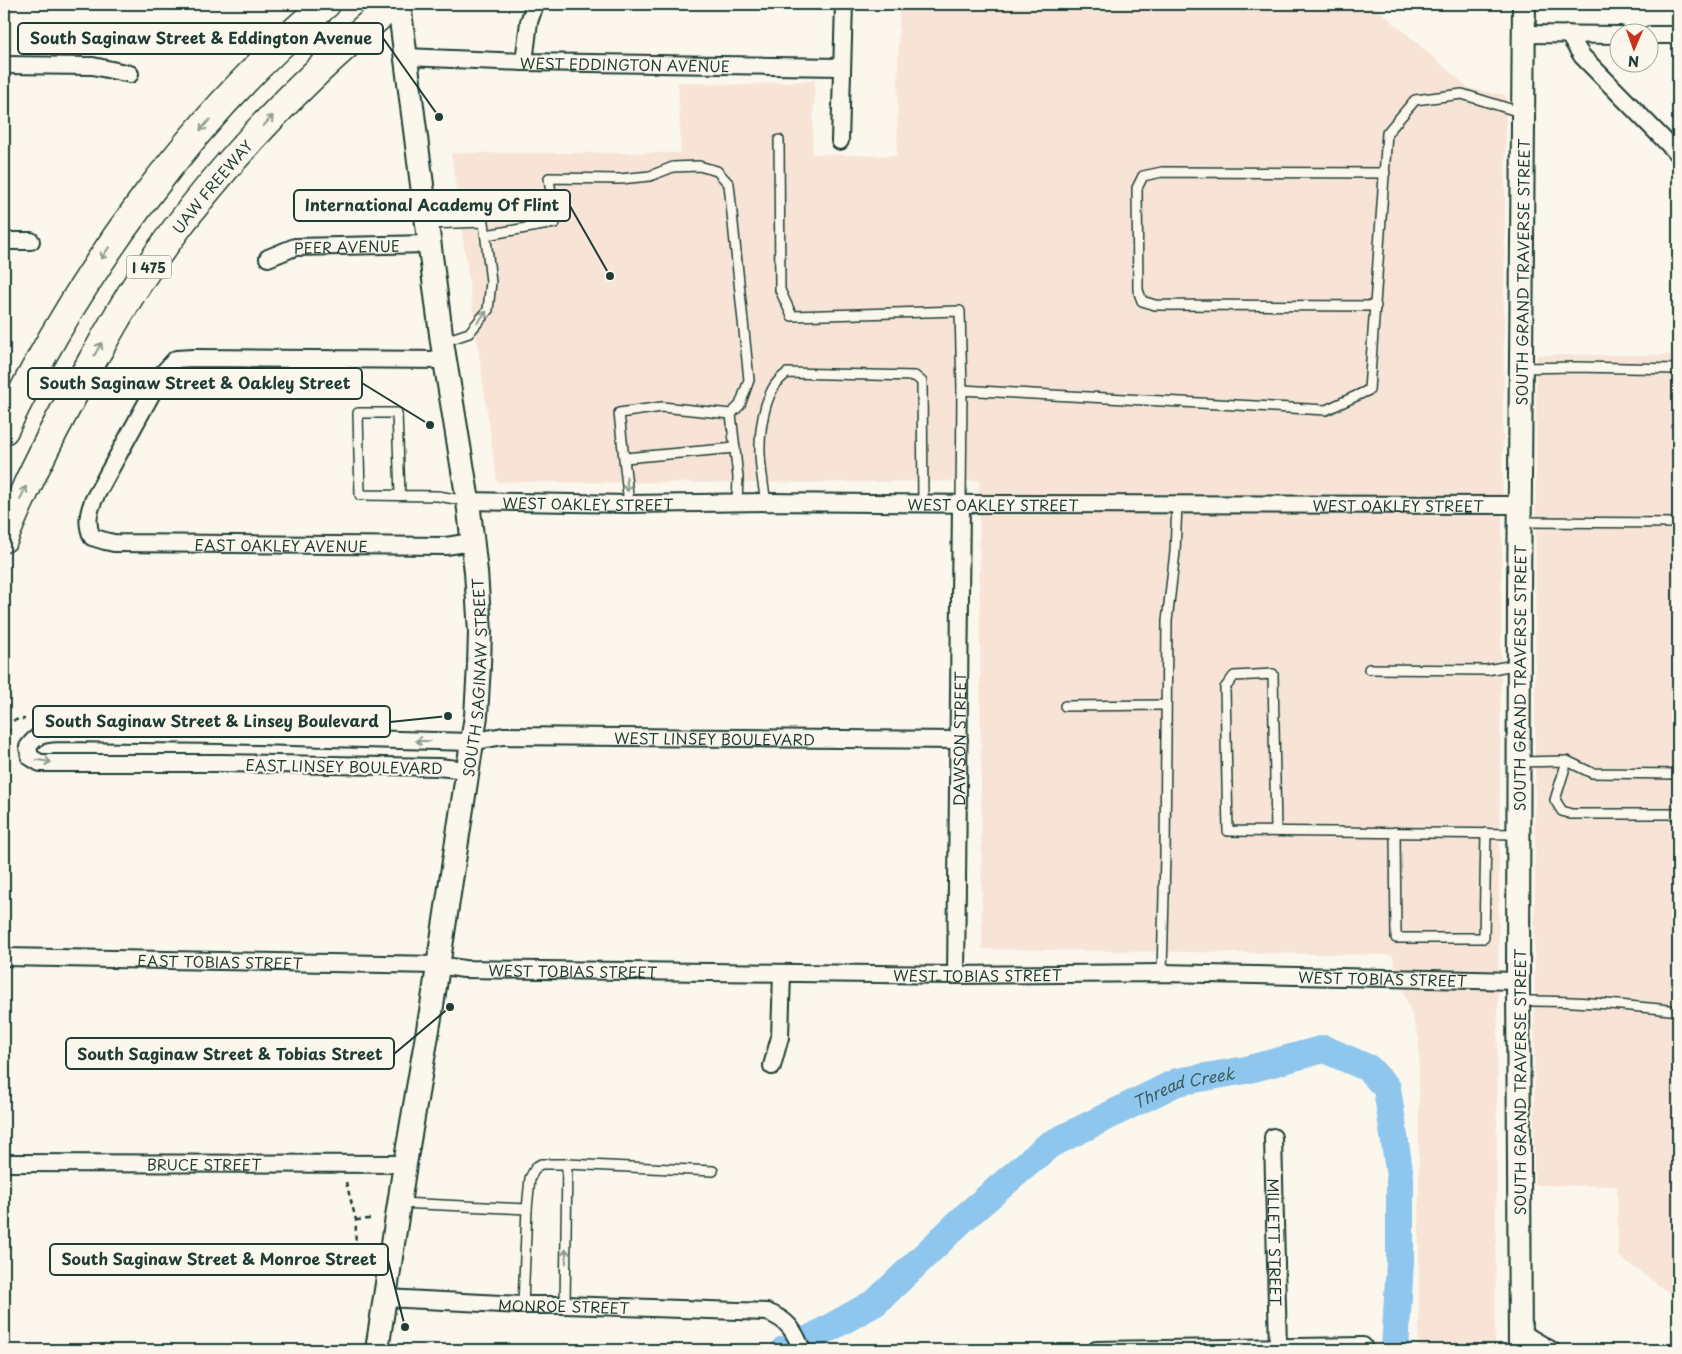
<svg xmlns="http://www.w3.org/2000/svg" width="1682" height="1354" font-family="'Playpen Sans',sans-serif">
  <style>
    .built { fill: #f7e4d7 }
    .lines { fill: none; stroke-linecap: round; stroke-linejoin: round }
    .river { stroke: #8fc6ed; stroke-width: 28 }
    .lane-casing { stroke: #1f3d34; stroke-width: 12 }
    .street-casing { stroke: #1f3d34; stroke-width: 20 }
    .secondary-casing { stroke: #1f3d34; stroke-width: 26 }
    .highway-casing { stroke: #1f3d34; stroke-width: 31 }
    .path { stroke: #1f3d34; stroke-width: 2.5; stroke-dasharray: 5 4; stroke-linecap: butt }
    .lane { stroke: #fbf7ec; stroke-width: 9 }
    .street { stroke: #fbf7ec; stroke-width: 16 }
    .secondary { stroke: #fbf7ec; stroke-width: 22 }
    .highway { stroke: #fbf7ec; stroke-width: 28 }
    .path-bridge { stroke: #1f3d34; stroke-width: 2.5; stroke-dasharray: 5 4; stroke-linecap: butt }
    .oneway { stroke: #8d9a90 }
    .labels { text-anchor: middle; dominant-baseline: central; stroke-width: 4.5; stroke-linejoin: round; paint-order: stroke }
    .shield { fill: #fbf7ec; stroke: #61756b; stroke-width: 1 }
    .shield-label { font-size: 14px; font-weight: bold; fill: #1f3d34 }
    .street-label { font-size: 15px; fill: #1f3d34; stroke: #fbf7ec }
    .water-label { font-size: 16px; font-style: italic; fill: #3b5f62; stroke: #fbf7ec }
    .leader { fill: none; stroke: #1f3d34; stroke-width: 2 }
    .callout-dot { fill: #1f3d34; stroke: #fbf7ec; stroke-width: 2 }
    .callout { fill: #fbf7ec; stroke: #1f3d34; stroke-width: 2 }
    .callout-label { font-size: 16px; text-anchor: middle; font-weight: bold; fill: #1f3d34 }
  </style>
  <rect width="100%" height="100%" fill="#fbf7ec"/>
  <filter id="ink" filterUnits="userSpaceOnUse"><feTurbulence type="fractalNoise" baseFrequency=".02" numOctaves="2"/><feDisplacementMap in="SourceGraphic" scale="10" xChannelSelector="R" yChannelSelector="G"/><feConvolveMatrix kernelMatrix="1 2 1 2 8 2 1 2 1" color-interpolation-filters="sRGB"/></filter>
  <g filter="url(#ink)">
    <g class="built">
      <polygon points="899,4 1372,4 1470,89 1506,95 1495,1350 1419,1350 1419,1038 1392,955 982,949 979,481 752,483 497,482 451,153 681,153 678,82 743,85 815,80 812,154 897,156"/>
      <polygon points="1536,355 1678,355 1678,1299 1618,1256 1617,1186 1534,1185"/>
    </g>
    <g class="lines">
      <path class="river" id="s1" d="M784 1350 797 1346 876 1302 965 1217 1049 1145 1177 1082 1246 1070 1324 1049 1368 1068 1387 1088 1400 1177V1261L1395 1350"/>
      <g class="lane-casing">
        <g id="lane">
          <polyline points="779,140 780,290 792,316 960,311 962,390"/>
          <polyline points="428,224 484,222 491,282 488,310 469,333 442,342"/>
          <polyline points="486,235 555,223 549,178 620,179 650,176 673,167 699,166 717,171 729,184 749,380 740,405 731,414 662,407 619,413 629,504"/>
          <polyline points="1376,306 1155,305 1142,301 1138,290 1137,188 1143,176 1162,172 1385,173"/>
          <polyline points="1521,368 1575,367 1678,369"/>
          <polyline points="731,414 738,477 737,503"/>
          <polyline points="625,458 735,448"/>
          <polyline points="400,495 397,413 358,413 360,495 438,496 467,501"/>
          <path d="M766 502C760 467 756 440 766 405 771 391 774 383 787 373L915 376 922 382 923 504"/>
          <polyline points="961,504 962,390 1326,410 1369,390 1387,133 1415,100 1462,94 1523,113"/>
          <polyline points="1521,522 1678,523"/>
          <polyline points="1369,669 1487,670 1519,664"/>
          <polyline points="1065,706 1166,705"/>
          <polyline points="1567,761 1555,800 1562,811 1571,814 1678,814"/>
          <polyline points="1519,762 1567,761 1592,773 1678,774"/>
          <polyline points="1276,831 1273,674 1234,676 1225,688 1228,831 1518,834"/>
          <polyline points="1395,832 1396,938 1484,938 1486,833"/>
          <polyline points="1162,973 1165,856 1167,621 1175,552 1177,504"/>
          <path d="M1519 1001C1574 1000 1624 1005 1678 1011"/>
          <polyline points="400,1203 527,1209"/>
          <polyline points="523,1305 527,1209 530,1178 536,1167 541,1164 567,1164 713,1171"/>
          <polyline points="565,1305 567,1164"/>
        </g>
      </g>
      <g class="street-casing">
        <g id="street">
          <polyline points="1524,34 1620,35"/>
          <polyline points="1568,34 1582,56 1678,154"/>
          <polyline points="1650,35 1678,35"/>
          <path id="s2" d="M406 57 524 62 842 67"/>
          <polyline points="524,62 529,22 535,4"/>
          <polyline points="4,65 93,66 130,74"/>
          <polyline points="840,141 844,4"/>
          <polyline points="4,241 31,241"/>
          <path id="s3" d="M268 258 295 247 429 244"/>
          <path id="s4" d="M445 360 193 358 176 359 163 373 94 499C88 513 86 523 92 537L105 541 114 543 446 546 472 542"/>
          <path id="s5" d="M468 501 629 504 766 502 982 504 1519 505"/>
          <path id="s6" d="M467 770 438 767 221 763H40L30 757 28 747C38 733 45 734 61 733L222 735 471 742 503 736 959 740"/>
          <path id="s7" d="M4 957 438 965 464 969 956 975 1162 973 1518 981"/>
          <path id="s8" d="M956 975 961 504"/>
          <polyline points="772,1066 780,1037 782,973"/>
          <path id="s9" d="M1273 1137 1278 1348"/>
          <path id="s10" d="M4 1163 405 1164"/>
          <path id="s11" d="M386 1298 523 1305H565L767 1312C788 1320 794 1330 802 1350"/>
          <polyline points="1520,1332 1551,1350"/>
          <polyline points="1096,1350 1363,1346"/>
        </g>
      </g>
      <g class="secondary-casing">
        <g id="secondary">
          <path id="s12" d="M377 1350 405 1164 432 1006 476 716 479 665 480 632 476 572 468 501 442 342 399 4"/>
          <path id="s13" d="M1520 1350 1518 981 1519 595 1524 4"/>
        </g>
      </g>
      <g class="highway-casing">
        <g id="highway">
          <path d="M4 430C80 272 192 117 326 4"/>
          <path id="s14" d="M4 538C31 473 63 410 99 349 114 322 130 294 148 268 217 169 301 80 394 4"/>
        </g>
      </g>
      <g class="path">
        <polyline points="4,721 25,719"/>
        <polyline points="4,751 10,727"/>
        <polyline points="346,1182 356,1220 355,1263"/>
        <polyline points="356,1220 370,1219"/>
      </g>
      <use href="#lane" class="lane"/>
      <use href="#street" class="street"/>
      <use href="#secondary" class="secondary"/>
      <use href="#highway" class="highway"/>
      <polyline class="path-bridge" points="4,721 10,727"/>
    </g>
    <defs><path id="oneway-shaft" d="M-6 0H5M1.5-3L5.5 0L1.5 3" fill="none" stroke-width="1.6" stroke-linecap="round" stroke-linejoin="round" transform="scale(1.25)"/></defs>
    <g class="oneway">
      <use href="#oneway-shaft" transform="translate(268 121) rotate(-47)"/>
      <use href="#oneway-shaft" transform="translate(205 125) rotate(131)"/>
      <use href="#oneway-shaft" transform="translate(105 253) rotate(125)"/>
      <use href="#oneway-shaft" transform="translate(482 317) rotate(-51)"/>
      <use href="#oneway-shaft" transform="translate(98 349) rotate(-60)"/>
      <use href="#oneway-shaft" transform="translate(627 484) rotate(85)"/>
      <use href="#oneway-shaft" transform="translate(23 493) rotate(-66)"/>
      <use href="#oneway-shaft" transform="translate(423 741) rotate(-178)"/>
      <use href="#oneway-shaft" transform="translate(44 761) rotate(9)"/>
      <use href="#oneway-shaft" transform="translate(566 1256) rotate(-89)"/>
    </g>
  </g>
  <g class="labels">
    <rect class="shield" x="126.5" y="255.5" width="45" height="23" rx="4"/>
    <g class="shield-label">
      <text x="149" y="267">I 475</text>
    </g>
    <g class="street-label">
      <text stroke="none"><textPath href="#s2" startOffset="219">WEST EDDINGTON AVENUE</textPath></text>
      <text stroke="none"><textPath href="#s14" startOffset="410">UAW FREEWAY</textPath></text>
      <text stroke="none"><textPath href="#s3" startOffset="81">PEER AVENUE</textPath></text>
      <text stroke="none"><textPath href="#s13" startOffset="1078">SOUTH GRAND TRAVERSE STREET</textPath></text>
      <text stroke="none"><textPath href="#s5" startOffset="120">WEST OAKLEY STREET</textPath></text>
      <text stroke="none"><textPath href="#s5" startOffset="525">WEST OAKLEY STREET</textPath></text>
      <text stroke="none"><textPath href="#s5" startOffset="930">WEST OAKLEY STREET</textPath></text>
      <text stroke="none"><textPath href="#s4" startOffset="661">EAST OAKLEY AVENUE</textPath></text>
      <text stroke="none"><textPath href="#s13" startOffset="672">SOUTH GRAND TRAVERSE STREET</textPath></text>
      <text stroke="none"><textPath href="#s12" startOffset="680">SOUTH SAGINAW STREET</textPath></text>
      <text stroke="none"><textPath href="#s6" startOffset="1141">WEST LINSEY BOULEVARD</textPath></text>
      <text stroke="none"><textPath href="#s8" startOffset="236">DAWSON STREET</textPath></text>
      <text transform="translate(344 766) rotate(1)">EAST LINSEY BOULEVARD</text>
      <text stroke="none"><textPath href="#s7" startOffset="216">EAST TOBIAS STREET</textPath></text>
      <text stroke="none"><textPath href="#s7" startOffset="569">WEST TOBIAS STREET</textPath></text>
      <text stroke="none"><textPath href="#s7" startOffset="974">WEST TOBIAS STREET</textPath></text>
      <text stroke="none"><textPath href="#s7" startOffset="1379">WEST TOBIAS STREET</textPath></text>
      <text transform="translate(1519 1082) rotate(-90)">SOUTH GRAND TRAVERSE STREET</text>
      <text stroke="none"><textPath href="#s10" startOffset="200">BRUCE STREET</textPath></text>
      <text stroke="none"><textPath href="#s9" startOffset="105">MILLETT STREET</textPath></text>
      <text stroke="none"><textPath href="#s11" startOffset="178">MONROE STREET</textPath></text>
    </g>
    <g class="water-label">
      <text stroke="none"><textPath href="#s1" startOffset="485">Thread Creek</textPath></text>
    </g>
  </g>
  <path class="leader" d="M439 117L383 38M610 276L570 206M430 425L362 383M448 716L390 722M450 1007L394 1054M405 1327L388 1260"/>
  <g class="callout-dot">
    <circle cx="439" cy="117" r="5"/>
    <circle cx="610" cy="276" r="5"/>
    <circle cx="430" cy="425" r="5"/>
    <circle cx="448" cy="716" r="5"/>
    <circle cx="450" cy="1007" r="5"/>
    <circle cx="405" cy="1327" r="5"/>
  </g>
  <g class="callout">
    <rect x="18" y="23" width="365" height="31" rx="5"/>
    <rect x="294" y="190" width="276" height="31" rx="5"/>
    <rect x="28" y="368" width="334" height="31" rx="5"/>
    <rect x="33" y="706" width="357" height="31" rx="5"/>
    <rect x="66" y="1038" width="328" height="31" rx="5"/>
    <rect x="50" y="1244" width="338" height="31" rx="5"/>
  </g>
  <g class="callout-label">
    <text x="201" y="44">South Saginaw Street &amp; Eddington Avenue</text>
    <text x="432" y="211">International Academy Of Flint</text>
    <text x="195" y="389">South Saginaw Street &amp; Oakley Street</text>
    <text x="212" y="727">South Saginaw Street &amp; Linsey Boulevard</text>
    <text x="230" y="1060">South Saginaw Street &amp; Tobias Street</text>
    <text x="219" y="1265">South Saginaw Street &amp; Monroe Street</text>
  </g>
  <rect width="1682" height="1354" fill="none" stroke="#fbf7ec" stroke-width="20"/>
  <rect x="10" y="10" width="1662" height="1334" fill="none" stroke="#1f3d34" stroke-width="2" filter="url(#ink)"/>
  <g transform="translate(1634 48) rotate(182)"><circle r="24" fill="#fbf7ec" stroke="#a3ada2"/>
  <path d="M0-4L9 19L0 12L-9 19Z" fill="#c8321e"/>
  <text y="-8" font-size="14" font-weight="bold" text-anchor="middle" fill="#1f3d34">N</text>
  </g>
</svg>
